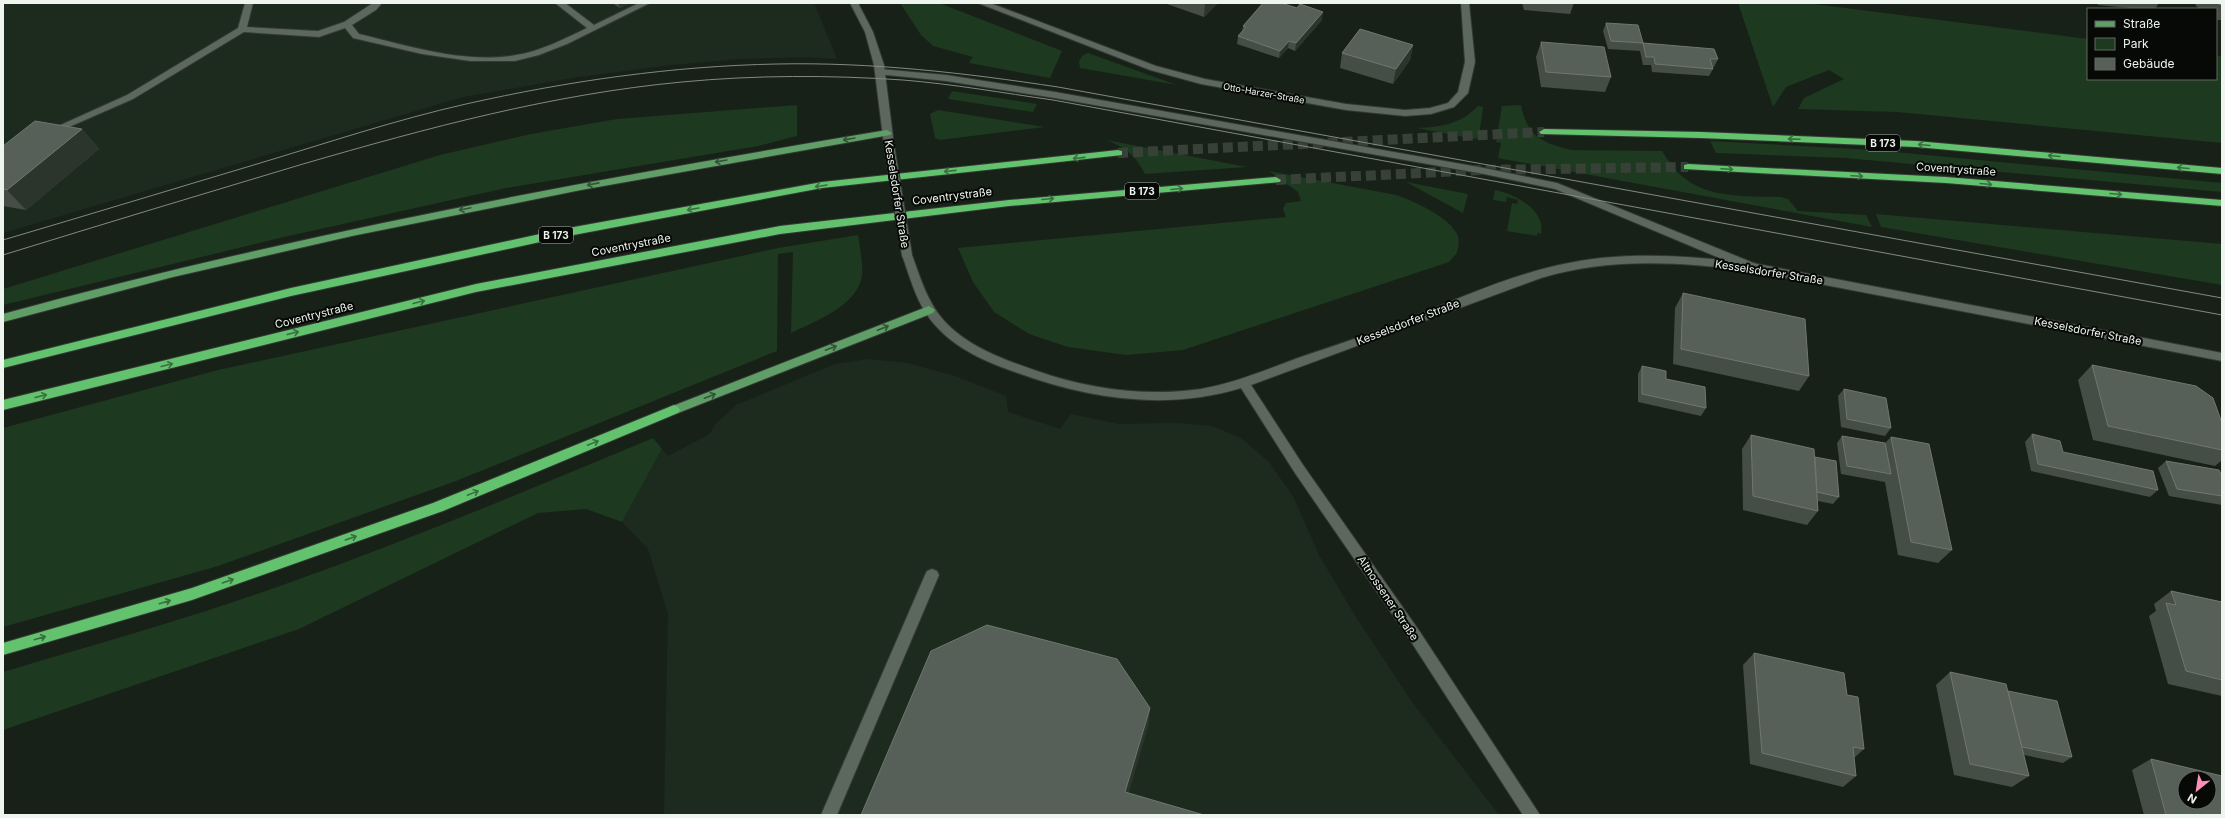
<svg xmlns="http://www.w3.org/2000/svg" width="2225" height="818" font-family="Inter,sans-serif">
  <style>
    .built { fill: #1d2b1e }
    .green { fill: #1d3920 }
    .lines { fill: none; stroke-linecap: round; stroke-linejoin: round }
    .highway-tunnel { stroke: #384138; stroke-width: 10; stroke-dasharray: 10 5; stroke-linecap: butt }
    .lane-casing { stroke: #333933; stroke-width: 2 }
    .street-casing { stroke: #333933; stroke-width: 2 }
    .secondary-casing { stroke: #333933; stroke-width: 2 }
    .primary-casing { stroke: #333933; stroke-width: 2 }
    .highway-casing { stroke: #333933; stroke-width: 2 }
    .lane { fill: #5c675d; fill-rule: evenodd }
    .street { fill: #5c675d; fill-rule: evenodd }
    .secondary { fill: #5c675d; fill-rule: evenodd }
    .primary { fill: #609e67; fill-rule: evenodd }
    .highway { fill: #62c26e; fill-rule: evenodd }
    .tram { stroke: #828982; stroke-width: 1 }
    .secondary-bridge-casing { stroke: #333933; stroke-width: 12; stroke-linecap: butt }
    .secondary-bridge { stroke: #5c675d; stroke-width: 10 }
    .wall { fill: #454e46 }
    .shaded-wall { fill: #2b352c }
    .building { fill: #576058; stroke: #6f776f; fill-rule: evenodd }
    .oneway { stroke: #335436 }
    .oneway2 { stroke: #396f3f }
    .labels { text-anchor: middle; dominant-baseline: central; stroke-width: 4; stroke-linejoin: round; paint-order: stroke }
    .far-street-label { font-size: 9px; fill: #eef4ee; stroke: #060906 }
    .shield { fill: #060906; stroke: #a8aea8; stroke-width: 1 }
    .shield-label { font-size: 10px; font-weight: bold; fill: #eef4ee }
    .street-label { font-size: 11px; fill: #eef4ee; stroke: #060906 }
  </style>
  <rect width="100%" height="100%" fill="#182118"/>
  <g class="built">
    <polygon points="3,3 814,3 837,59 807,57 739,59 672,65 578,77 463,97 3,233"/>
    <polygon points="869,359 907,363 955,376 1006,396 1008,412 1060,429 1071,414 1119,424 1176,423 1212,426 1241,438 1269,462 1293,496 1319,555 1354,614 1412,702 1499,815 664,815 668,614 648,549 622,522 662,449 668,456 710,434 714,426 736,405 835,364"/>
  </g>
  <g class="green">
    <polygon points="900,3 939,3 1062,51 1050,78 969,63 973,57 933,46 921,35"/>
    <polygon points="1738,3 1806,3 2088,39 2088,79 2216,79 2216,56 2222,56 2222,143 1897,112 1798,109 1804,98 1844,79 1829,70 1786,87 1773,107"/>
    <polygon points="1088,53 1177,85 1080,68 1079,62 1082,56"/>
    <polygon points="952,91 1037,104 1033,112 948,99"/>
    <polygon points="797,105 797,136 758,146 506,188 284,237 3,305 3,289 440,155 531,134 617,119"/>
    <path d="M1521 105C1527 136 1542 143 1572 150L1662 151C1668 160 1674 170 1683 177 1709 199 1749 196 1781 197L1788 199 1798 211 1866 215 1872 227 1498 158 1501 143 1496 142 1502 106Z"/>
    <path d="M1478 106 1483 107 1479 136 1475 139 1417 128C1441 127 1461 124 1478 106Z"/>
    <polygon points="938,110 1045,127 940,140 935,138 930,114"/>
    <path d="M1106 140 1247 167 1145 174C1136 156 1125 147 1106 140Z"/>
    <polygon points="1710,141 1874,150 2222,183 2222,192 1845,158 1716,153"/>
    <path d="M1269 171 1396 195C1414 201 1449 217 1457 234 1460 240 1458 247 1457 253L1449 262 1183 350 1126 355 1068 347 1029 334 994 312 973 282 958 248 1286 217 1283 209 1286 203 1301 201 1298 192Z"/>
    <polygon points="1406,182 1468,194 1463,213"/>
    <path d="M1495 190C1514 194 1546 209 1541 234L1537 233V236L1507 231 1512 203 1517 204 1518 200 1507 197 1506 202 1493 200Z"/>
    <polygon points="1876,214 2222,244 2222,285 1881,227"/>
    <path d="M858 235C860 248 863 262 862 275 859 305 814 322 791 333L793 252 778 254 777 351 456 481 218 566 3 627V428L218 370 778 248Z"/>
    <path d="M653 438 662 449 622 522 586 509 538 513 299 629 3 730V672C72 651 141 632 209 610 360 561 506 499 653 438Z"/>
  </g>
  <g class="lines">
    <g class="highway-tunnel">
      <polyline points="1118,153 1544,132"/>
      <polyline points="1276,180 1482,170 1688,167"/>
    </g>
    <g class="lane-casing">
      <g id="lane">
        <path d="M245 3H253L247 27 318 31 344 22 373 3H382L376 10 352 25 359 34C409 46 464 64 516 55 541 51 564 39 587 28L555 3H565L594 25 639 3H650L567 44 539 55 515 61H470L422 54 353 38 345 28 319 37 244 32 133 99 53 134 50 135 45 132 127 95 238 28Z"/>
        <polygon points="880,69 946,75 1055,92 1484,168 1557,183 1756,264 1757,267 1752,271 1748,270 1555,189 1484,174 1055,98 946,81 877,74 877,70"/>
        <polygon points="932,569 937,571 939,575 837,815 821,815 925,575 927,571"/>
      </g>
    </g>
    <g class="street-casing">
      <polygon id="street" points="978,3 990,3 1156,66 1205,79 1346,104 1405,110 1430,108 1448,103 1458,92 1465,62 1461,3 1469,3 1475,62 1468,93 1454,107 1431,114 1405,116 1346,110 1201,84 1150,70"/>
    </g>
    <g class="secondary-casing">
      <g id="secondary">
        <polygon points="850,3 858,3 873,32 884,65 894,145 892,147 886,147 884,145 874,65 865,32"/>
        <path d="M907 251 912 255C918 271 923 288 931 302 951 341 999 358 1037 371 1088 389 1147 397 1201 389 1235 383 1266 370 1298 358 1333 346 1368 335 1402 321 1453 301 1505 277 1559 265 1623 250 1688 256 1752 263L2222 353V361L1752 271C1681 262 1610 257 1541 278L1251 385 1303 465 1420 632 1540 815H1523L1410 640 1295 473 1241 388C1166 411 1088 399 1015 372 986 362 956 349 935 325 917 305 911 280 902 255Z"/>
      </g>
    </g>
    <g class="primary-casing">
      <g id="primary">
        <path d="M887 130 892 133 890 135 581 190 352 236 173 277 3 322V314C294 234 590 180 887 130Z"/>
        <polygon points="929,306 935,310 933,313 678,413 670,413 668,410 670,407"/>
      </g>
    </g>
    <g class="highway-casing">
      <g id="highway">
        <polygon points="1544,129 1701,132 1916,141 2222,168 2222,174 1916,147 1701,138 1541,134 1539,132"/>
        <polygon points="1118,150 1122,151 1122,155 822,188 563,237 291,296 3,368 3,360 291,288 563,229 822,182"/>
        <polygon points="1688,164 1946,177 2222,200 2222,206 1946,183 1684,169 1684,165"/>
        <polygon points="1276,177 1281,180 1280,182 1009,206 780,234 476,292 3,410 3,400 476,284 780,226 1009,200"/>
        <polygon points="674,405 678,407 680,410 678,413 443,511 192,600 3,655 3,643 192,588 433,503"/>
      </g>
    </g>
    <use href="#lane" class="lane"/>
    <use href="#street" class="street"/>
    <use href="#secondary" class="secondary"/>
    <use href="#primary" class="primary"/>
    <use href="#highway" class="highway"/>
    <g class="tram">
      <path d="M3 240C88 215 173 189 257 164 327 143 395 120 466 104 568 81 673 66 777 64 872 62 965 73 1058 87L2222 298"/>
      <path d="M3 255C103 224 203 194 303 164 427 128 553 94 682 82 755 75 830 75 903 80 953 84 1003 93 1053 100L2222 315"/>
    </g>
    <g class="secondary-bridge-casing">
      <polyline id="secondary-bridge" points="889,145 907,255"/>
    </g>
    <use href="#secondary-bridge" class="secondary-bridge"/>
  </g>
  <g class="wall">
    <polygon points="612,3 630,3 620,8"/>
    <polygon points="1164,3 1218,3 1204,17"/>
    <polygon points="1522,3 1574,3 1570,14 1524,10"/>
    <polygon points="2097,3 2159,3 2155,9 2142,9 2098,5"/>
    <polygon points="2194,3 2222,3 2222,20 2216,20 2216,9 2199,9"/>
    <polygon points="1322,20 1295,51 1288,48 1279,58 1237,44 1238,36 1242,32 1243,26"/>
    <polygon points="1606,23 1643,43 1718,59 1714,67 1713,67 1713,69 1709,76 1652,72 1651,65 1643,65 1640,51 1608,49 1603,31"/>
    <polygon points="1541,42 1611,77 1605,92 1541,87 1536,57"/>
    <polygon points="1413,45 1410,60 1393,84 1340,68 1342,53"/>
    <polygon points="82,129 99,149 26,210 3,206 3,146"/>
    <polygon points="1683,293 1809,376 1799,391 1673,364 1675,308"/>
    <polygon points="2092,365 2222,423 2222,460 2215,466 2093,440 2078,380"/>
    <polygon points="1642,366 1666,379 1706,408 1701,416 1638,402 1638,374"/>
    <polygon points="1844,389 1891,428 1885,436 1841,427 1838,396"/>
    <polygon points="2032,434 2063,452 2158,490 2150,497 2031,471 2025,442"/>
    <polygon points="1751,435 1815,457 1839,497 1833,504 1818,501 1818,511 1807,525 1743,510 1742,449"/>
    <polygon points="1842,436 1885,443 1891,437 1952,550 1938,563 1898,555 1885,482 1841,474 1837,443"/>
    <polygon points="2166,461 2222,476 2222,505 2169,496 2158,468"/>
    <polygon points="2171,591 2222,602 2222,696 2168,684 2149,616 2156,611 2154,604"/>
    <polygon points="1754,653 1847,695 1864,749 1854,758 1856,776 1843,787 1750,764 1743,665"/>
    <polygon points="1950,672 2008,691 2072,757 2063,763 2024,755 2029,776 2012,787 1954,775 1936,685"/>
    <polygon points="2151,759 2222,815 2144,815 2132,770"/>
  </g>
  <g class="shaded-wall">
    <polygon points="618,3 630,3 620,8"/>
    <polygon points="1205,3 1218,3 1204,17"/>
    <polygon points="1323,12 1322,20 1295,51 1296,43"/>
    <polygon points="1289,41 1288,48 1279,58 1280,51"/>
    <polygon points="1413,45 1410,60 1393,84 1396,69"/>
    <polygon points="82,129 99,149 26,210 7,190"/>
    <polygon points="1150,708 1149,724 1125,806 1125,792"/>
  </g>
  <g class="building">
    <polygon points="1263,3 1281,3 1297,8 1300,4 1323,12 1296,43 1289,41 1280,51 1238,36 1246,27 1243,26"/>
    <polygon points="2217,3 2222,3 2222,5 2219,4"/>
    <polygon points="1606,23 1638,25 1643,43 1611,41"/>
    <polygon points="1360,29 1413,45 1396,69 1342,53"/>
    <polygon points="1541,42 1604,47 1611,77 1546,72"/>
    <polygon points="1643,43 1714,49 1718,59 1710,59 1713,69 1655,64 1654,57 1646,57"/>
    <polygon points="35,121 82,129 7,190 3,189 3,146"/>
    <polygon points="1683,293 1805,319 1809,376 1681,349"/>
    <polygon points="2092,365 2196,386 2213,398 2222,423 2222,450 2108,426"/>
    <polygon points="1642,366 1666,371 1666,379 1705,387 1706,408 1642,394"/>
    <polygon points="1844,389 1886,398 1891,428 1847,419"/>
    <polygon points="2032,434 2060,441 2063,452 2153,471 2158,490 2038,464"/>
    <polygon points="1751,435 1814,449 1818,511 1753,496"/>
    <polygon points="1842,436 1885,443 1891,474 1847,466"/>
    <polygon points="1891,437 1929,444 1952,550 1911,542"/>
    <polygon points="1815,457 1836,461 1839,497 1817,492"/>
    <polygon points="2166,461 2219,470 2222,476 2222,496 2177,489"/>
    <polygon points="2171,591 2222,602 2222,680 2186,671 2166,603 2176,605"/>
    <polygon points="987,625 1117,659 1150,708 1125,792 1204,815 861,815 931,651"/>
    <polygon points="1754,653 1844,673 1847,695 1858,697 1864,749 1853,747 1856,776 1762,753"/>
    <polygon points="1950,672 2006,684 2029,776 1970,764"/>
    <polygon points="2008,691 2057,701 2072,757 2022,747"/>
    <path d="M2151 759 2222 776V815H2166ZM2185 778H2209V802H2185Z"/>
  </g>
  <defs><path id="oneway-shaft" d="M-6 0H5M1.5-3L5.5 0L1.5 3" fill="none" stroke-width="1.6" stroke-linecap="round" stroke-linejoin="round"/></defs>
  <g class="oneway">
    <use href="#oneway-shaft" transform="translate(849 139) rotate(170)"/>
    <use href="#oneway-shaft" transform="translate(721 161) rotate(170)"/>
    <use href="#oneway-shaft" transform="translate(593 184) rotate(169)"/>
    <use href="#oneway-shaft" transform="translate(465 209) rotate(168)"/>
    <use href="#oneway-shaft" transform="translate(883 328) rotate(-21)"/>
    <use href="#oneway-shaft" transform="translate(831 348) rotate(-21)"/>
    <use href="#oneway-shaft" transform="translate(710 396) rotate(-21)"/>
  </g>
  <g class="oneway2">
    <use href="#oneway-shaft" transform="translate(1794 139) rotate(-178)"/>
    <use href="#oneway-shaft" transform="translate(1924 145) rotate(-175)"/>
    <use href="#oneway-shaft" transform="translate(2054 156) rotate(-175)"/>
    <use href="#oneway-shaft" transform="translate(1079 158) rotate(174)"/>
    <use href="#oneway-shaft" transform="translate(2183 168) rotate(-175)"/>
    <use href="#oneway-shaft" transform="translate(1727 169) rotate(3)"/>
    <use href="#oneway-shaft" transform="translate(950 171) rotate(174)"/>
    <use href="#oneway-shaft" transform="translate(1857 176) rotate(3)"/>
    <use href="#oneway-shaft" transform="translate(1986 184) rotate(5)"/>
    <use href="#oneway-shaft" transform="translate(821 186) rotate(171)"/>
    <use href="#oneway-shaft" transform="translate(1177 189) rotate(-5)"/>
    <use href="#oneway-shaft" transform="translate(2116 194) rotate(5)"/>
    <use href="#oneway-shaft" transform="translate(1048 199) rotate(-5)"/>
    <use href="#oneway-shaft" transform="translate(693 209) rotate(170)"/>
    <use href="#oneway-shaft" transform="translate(419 302) rotate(-14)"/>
    <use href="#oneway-shaft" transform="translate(293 333) rotate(-14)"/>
    <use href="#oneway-shaft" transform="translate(167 365) rotate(-14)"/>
    <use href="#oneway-shaft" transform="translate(41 396) rotate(-14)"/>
    <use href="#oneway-shaft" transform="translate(593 443) rotate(-22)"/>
    <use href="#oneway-shaft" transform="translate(473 493) rotate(-22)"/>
    <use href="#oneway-shaft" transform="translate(351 538) rotate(-19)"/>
    <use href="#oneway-shaft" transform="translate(228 581) rotate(-19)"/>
    <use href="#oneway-shaft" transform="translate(165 602) rotate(-16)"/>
    <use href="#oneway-shaft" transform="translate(40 638) rotate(-16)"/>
  </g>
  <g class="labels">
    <g class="far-street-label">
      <text transform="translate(1264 93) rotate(10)">Otto-Harzer-Straße</text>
    </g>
    <g class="shield">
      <rect x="1866" y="135" width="34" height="16" rx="3"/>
      <rect x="1125" y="183" width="34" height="16" rx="3"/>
      <rect x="539" y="227" width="34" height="16" rx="3"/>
    </g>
    <g class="shield-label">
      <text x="1883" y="143">B 173</text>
      <text x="1142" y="191">B 173</text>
      <text x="556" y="235">B 173</text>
    </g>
    <g class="street-label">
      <text transform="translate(1956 169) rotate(4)">Coventrystraße</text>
      <text transform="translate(897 194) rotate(81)">Kesselsdorfer Straße</text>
      <text transform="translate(952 196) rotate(-7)">Coventrystraße</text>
      <text transform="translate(631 245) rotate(-11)">Coventrystraße</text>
      <text transform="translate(1769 272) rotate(9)">Kesselsdorfer Straße</text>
      <text transform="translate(314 315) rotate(-14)">Coventrystraße</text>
      <text transform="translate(1408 322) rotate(-21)">Kesselsdorfer Straße</text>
      <text transform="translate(2088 331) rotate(11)">Kesselsdorfer Straße</text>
      <text transform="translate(1388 598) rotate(56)">Altnossener Straße</text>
    </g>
  </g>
  <rect width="2225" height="818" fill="none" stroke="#eef4ee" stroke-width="8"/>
  <rect x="2087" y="8" width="130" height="72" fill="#060906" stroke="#636763"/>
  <rect x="2095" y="21" width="20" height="6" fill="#609e67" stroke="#636763"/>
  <text x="2123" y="28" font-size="12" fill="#eef4ee">Straße</text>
  <rect x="2095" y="38" width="20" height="12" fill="#1d3920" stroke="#636763"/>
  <text x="2123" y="48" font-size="12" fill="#eef4ee">Park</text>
  <rect x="2095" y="58" width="20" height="12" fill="#576058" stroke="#636763"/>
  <text x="2123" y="68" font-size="12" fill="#eef4ee">Gebäude</text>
  <g transform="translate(2197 790) rotate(210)"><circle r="19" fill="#060906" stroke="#636763"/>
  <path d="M0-3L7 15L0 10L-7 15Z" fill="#ff8eb9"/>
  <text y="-6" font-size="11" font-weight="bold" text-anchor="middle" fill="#eef4ee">N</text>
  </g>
</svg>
